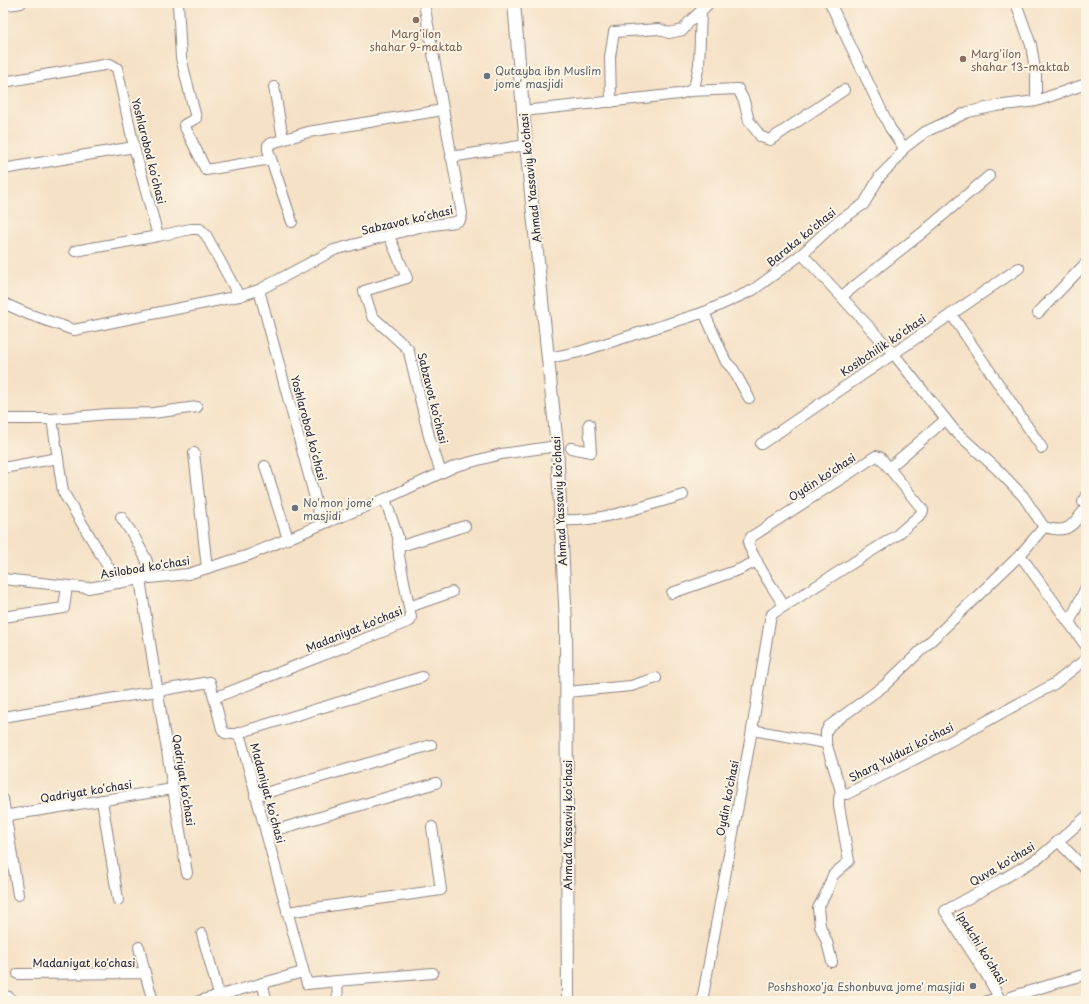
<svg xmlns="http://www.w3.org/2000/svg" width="1089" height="1004" font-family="'Playpen Sans',sans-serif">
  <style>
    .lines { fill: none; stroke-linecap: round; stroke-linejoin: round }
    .minor-casing { stroke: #8c8280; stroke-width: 12 }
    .major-casing { stroke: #8c8280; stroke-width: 14 }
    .minor { stroke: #fff; stroke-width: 10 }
    .major { stroke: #fff; stroke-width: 12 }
    .education-dot { fill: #8d6e63; stroke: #fcf5e5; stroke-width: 1.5 }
    .worship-dot { fill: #6b7280; stroke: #fcf5e5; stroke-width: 1.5 }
    .labels { text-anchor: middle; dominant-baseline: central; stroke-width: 4; stroke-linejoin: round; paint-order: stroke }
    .education-label { font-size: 11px; fill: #785e54; stroke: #fcf5e5 }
    .worship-label { font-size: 11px; fill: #5b616d; stroke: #fcf5e5; text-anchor: start }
    .street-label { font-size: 11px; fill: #22223b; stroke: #fcf5e5 }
  </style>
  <rect width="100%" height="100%" fill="#fcf5e5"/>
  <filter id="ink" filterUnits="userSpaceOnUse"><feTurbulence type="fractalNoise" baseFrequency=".025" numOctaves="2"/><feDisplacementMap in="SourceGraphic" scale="8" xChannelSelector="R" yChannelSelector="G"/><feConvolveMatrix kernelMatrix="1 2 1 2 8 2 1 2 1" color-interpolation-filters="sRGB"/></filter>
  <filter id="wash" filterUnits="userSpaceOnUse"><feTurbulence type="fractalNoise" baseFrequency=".012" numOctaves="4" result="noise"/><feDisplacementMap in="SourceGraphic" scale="16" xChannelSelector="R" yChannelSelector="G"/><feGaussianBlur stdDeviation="0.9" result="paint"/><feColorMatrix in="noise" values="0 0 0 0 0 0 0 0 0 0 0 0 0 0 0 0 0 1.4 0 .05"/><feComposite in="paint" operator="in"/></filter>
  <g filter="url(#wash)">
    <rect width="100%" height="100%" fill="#f5e1c6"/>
  </g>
  <g filter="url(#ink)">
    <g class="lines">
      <g class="minor-casing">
        <g id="minor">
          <polyline points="178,3 181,58 196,118 184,125 206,170 271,159"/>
          <polyline points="830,3 890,128 904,148"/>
          <polyline points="1016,3 1031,45 1036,75 1036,101"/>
          <polyline points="8,5 21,3"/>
          <polyline points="3,82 110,64 117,68 134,147 158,236 191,229 200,229 206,235 239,296"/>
          <polyline points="274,87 283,139"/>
          <polyline points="690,91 738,89 744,101 749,121 761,137 770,140 844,90"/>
          <polyline points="611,102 610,57 614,32 659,29 669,33 683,30 689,22 701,11"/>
          <polyline points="523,111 643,98 679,94 690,91 695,84 699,65 701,11 709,3"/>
          <polyline points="451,157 526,145"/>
          <polyline points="3,169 134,147"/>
          <polyline points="292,222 268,150 268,145 272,143 308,132 443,110"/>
          <polyline points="389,236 407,278 364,291 372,316 408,349 409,352 429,436 441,473"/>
          <polyline points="75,251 158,236"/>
          <path d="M802 254 893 353 955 431 998 470 1023 496 1044 527C1070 534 1071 526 1086 508"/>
          <polyline points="259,290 334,250 419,227 455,222 460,220 462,214 424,3"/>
          <polyline points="842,296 922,233 989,176"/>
          <polyline points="3,303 28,314 74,330 239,296 259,290 322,524"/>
          <polyline points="704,312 726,362 733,369 749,398"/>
          <polyline points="1038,313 1086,263"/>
          <polyline points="951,314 1042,448"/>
          <polyline points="548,358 579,352 705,312 753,290 802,254 833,225 864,204 880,176 895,161 904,148 925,132 968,112 996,106 1036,101 1086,84"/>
          <polyline points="3,419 52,419 108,414 153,413 197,407"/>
          <polyline points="52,419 63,492 118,583"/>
          <polyline points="761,444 1019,268"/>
          <polyline points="571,448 591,452 589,424"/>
          <polyline points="194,453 207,568"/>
          <polyline points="265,466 288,539"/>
          <polyline points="890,467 945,420"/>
          <polyline points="3,468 58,458"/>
          <polyline points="1086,495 1083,502 1086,506"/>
          <polyline points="121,517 135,538 146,559 152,577"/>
          <path d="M561 520C602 522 644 506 683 495"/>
          <polyline points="1044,527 1020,555 1086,646"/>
          <polyline points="398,547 465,526"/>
          <polyline points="1020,555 885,685 829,726 826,732 826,743 841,791 844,793 847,794 958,737 1054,684 1086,659"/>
          <polyline points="3,579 88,588 140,579 188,574 249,555 330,521 385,499 456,466 501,454 557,446"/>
          <polyline points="140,579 173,789 187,873"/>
          <polyline points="672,593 738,570 757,561"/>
          <polyline points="409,607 452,592"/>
          <polyline points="3,617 64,608 67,586"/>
          <polyline points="1069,623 1086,587"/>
          <polyline points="566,692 631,686 656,678"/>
          <polyline points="214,698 410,621 411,617 399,556 398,537 385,499"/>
          <path d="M3 717 210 682 222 729 225 733C232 735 237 732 241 740L307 984 337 981 338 1001"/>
          <polyline points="752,730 826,743"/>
          <polyline points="235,734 422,677"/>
          <polyline points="255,796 431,745"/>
          <polyline points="3,799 18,895"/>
          <polyline points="102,800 118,900"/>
          <polyline points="3,816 173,789"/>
          <polyline points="266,833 436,783"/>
          <polyline points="1058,841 1086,870"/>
          <polyline points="287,912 441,890 432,827"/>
          <polyline points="202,934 219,995"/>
          <polyline points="139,947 145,973"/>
          <polyline points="832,962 827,942 820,926 818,908 827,891 833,875 849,861 839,806 839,799 841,791"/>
          <polyline points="18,974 145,973 153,1001"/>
          <polyline points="337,981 433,973"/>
          <polyline points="262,983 267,1001"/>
          <polyline points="3,996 9,997 11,1001"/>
          <polyline points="199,1001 303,972"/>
          <path d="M702 1001 752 730 770 620 772 614 897 535 922 513 923 510 880 457 876 456 751 537C749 540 748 542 749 545 755 563 774 589 784 606"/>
          <polyline points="987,1001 999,998"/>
          <polyline points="1001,1001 986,974 945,911 1003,879 1040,857 1086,817"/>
          <polyline points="1008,1001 1011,997 1017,995 1086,974"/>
        </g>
      </g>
      <g class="major-casing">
        <polyline id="major" points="514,3 526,145 557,446 566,623 568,1001"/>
      </g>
      <use href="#minor" class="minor"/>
      <use href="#major" class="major"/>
    </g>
  </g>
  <g class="education-dot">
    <circle cx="416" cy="20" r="4"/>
    <circle cx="963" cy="59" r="4"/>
  </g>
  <g class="worship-dot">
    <circle cx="487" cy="76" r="4"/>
    <circle cx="295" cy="508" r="4"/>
    <circle cx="973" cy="986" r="4"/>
  </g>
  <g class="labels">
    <g class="education-label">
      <text x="416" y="33">Marg'ilon<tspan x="416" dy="13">shahar 9-maktab</tspan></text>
      <text x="971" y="53" text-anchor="start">Marg'ilon<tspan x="971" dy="13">shahar 13-maktab</tspan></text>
    </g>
    <g class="worship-label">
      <text x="495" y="70">Qutayba ibn Muslim<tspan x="495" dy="13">jome' masjidi</tspan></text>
      <text x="303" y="502">No'mon jome'<tspan x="303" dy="13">masjidi</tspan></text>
      <text x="965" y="986" text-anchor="end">Poshshoxo'ja Eshonbuva jome' masjidi</text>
    </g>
    <g class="street-label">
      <text transform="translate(149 151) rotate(76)">Yoshlarobod koʻchasi</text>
      <text transform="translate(530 178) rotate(-96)">Ahmad Yassaviy ko'chasi</text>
      <text transform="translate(407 220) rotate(-13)">Sabzavot koʻchasi</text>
      <text transform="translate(801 237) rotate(-39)">Baraka ko'chasi</text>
      <text transform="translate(883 345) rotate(-34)">Kosibchilik koʻchasi</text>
      <text transform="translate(433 398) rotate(76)">Sabzavot ko'chasi</text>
      <text transform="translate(309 428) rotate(75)">Yoshlarobod koʻchasi</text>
      <text transform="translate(822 477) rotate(-33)">Oydin ko'chasi</text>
      <text transform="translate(559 501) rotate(-93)">Ahmad Yassaviy ko'chasi</text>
      <text transform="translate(145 567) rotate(-9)">Asilobod koʻchasi</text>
      <text transform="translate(354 629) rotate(-22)">Madaniyat ko'chasi</text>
      <text transform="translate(901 752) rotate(-27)">Sharq Yulduzi koʻchasi</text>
      <text transform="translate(184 780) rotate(81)">Qadriyat ko'chasi</text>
      <text transform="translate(86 791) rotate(-9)">Qadriyat koʻchasi</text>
      <text transform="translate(268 793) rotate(75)">Madaniyat koʻchasi</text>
      <text transform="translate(727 798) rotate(-79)">Oydin ko'chasi</text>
      <text transform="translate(567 825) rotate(-90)">Ahmad Yassaviy ko'chasi</text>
      <text transform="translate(1002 864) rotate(-31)">Quva ko'chasi</text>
      <text transform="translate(982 948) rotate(58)">Ipakchi ko'chasi</text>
      <text x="84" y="962">Madaniyat ko'chasi</text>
    </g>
  </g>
  <rect width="1089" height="1004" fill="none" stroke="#fcf5e5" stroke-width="16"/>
</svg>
